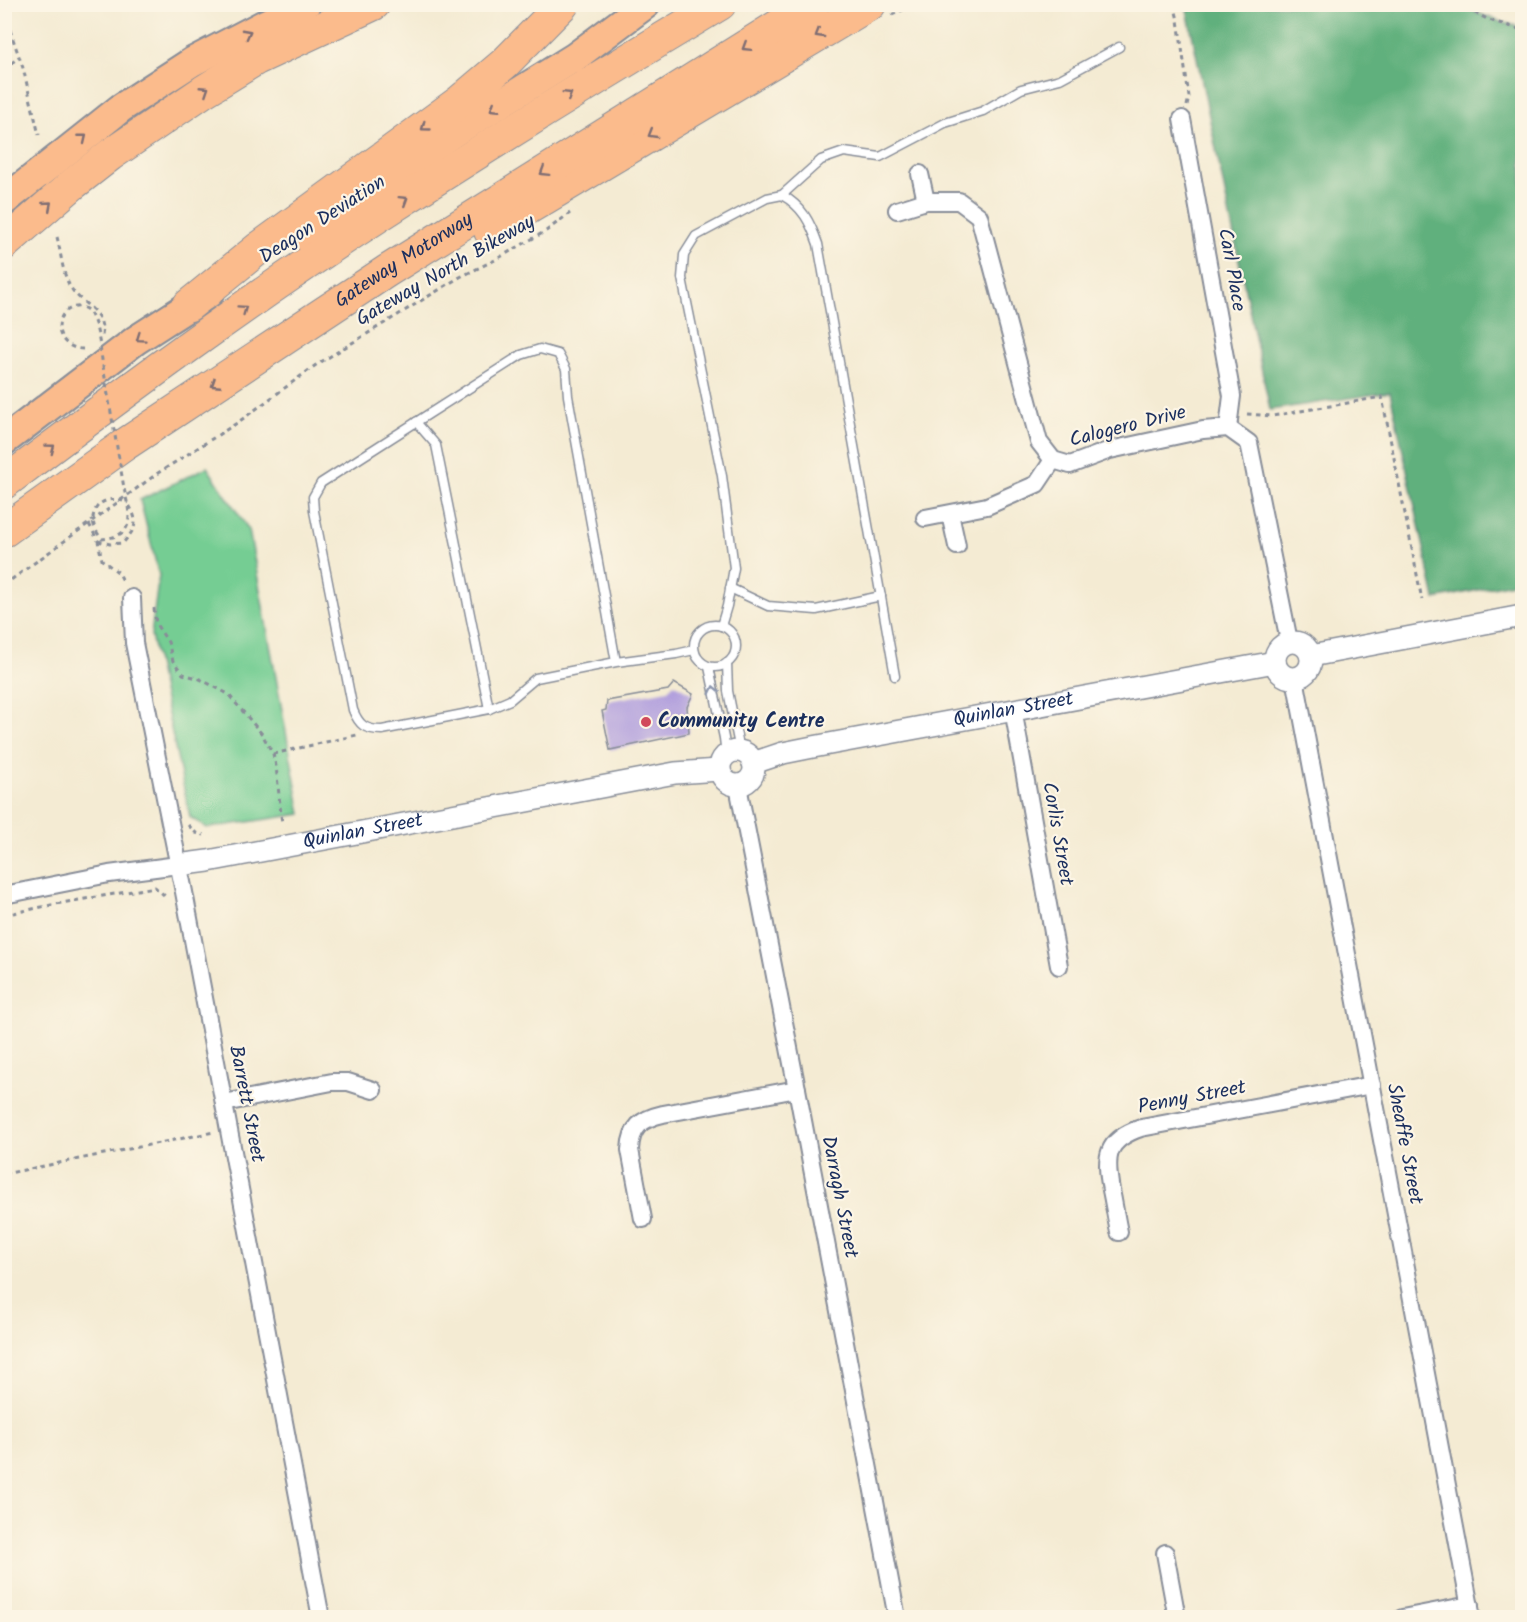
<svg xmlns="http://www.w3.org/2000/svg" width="1527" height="1622" font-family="Kalam,sans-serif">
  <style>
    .green { fill: #75cd93; stroke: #487e78; stroke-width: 1.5 }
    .forest { fill: #60b07d; stroke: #3e706e; stroke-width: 1.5 }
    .building { fill: #b2a0dd }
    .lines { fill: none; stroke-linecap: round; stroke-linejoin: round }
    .service-casing { stroke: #888d98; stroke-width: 11 }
    .minor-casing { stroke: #888d98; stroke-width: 20 }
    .tertiary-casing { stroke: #888d98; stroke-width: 24 }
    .trunk-casing { stroke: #888d98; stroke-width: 32 }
    .motorway-casing { stroke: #888d98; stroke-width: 34 }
    .path { stroke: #888d98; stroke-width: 3; stroke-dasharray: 4.5 4.5; stroke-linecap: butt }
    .service { stroke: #fff; stroke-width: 8 }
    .minor { stroke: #fff; stroke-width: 16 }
    .tertiary { stroke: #fff; stroke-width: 21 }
    .trunk { stroke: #fbbb8c; stroke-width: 28 }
    .motorway { stroke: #fbbb8c; stroke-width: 32 }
    .path-bridge { stroke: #888d98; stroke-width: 3; stroke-dasharray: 4.5 4.5; stroke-linecap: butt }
    .oneway { stroke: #806e73 }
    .oneway2 { stroke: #8d97ae }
    .poi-dot { fill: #d1495b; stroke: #fcf5e5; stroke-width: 2 }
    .labels { text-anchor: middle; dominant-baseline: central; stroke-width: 4.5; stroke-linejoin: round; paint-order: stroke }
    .street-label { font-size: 20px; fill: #1b2f5e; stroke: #fcf5e5 }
    .poi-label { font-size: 20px; font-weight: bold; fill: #1b2f5e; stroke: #fcf5e5; text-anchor: start }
  </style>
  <rect width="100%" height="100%" fill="#fcf5e5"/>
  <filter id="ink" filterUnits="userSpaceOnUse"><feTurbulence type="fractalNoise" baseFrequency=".0167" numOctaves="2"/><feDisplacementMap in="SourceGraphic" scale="12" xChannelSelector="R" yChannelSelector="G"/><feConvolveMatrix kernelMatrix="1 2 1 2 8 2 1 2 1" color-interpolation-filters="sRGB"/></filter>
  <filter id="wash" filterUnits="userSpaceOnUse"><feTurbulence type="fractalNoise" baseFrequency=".008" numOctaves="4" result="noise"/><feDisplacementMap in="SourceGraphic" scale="24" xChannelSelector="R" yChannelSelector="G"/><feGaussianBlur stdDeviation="1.35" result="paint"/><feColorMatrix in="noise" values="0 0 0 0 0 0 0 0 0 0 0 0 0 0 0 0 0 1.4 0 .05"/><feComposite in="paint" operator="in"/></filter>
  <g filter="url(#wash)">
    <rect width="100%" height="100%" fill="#f4ebd3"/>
    <polygon class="green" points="207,467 249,530 301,814 207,828 190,817 151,635 159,575 140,500"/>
    <polygon class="forest" points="1186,5 1458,5 1501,22 1522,27 1522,581 1435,599 1390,392 1270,410"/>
    <g id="blocks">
      <polygon class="building" points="674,683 693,694 687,707 689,733 610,750 602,711 606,710 607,701 668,690"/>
    </g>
  </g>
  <g filter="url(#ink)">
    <use href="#blocks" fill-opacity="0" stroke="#888d98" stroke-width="1.5"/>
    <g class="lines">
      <g class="service-casing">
        <g id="service">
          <polyline points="782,195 821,160 844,152 880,157 945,123 983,111 1021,89 1060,79 1119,47"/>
          <polyline points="416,422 436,445 489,709"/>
          <polyline points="730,588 768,606 816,610 881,596"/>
          <circle cx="715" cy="646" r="21"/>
          <path d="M721 626 727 606 734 568 722 476 682 278 684 255 696 236 767 198 782 195C803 207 810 222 818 244L895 676"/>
          <path d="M616 662 568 396 566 369 558 354 540 349 521 355 321 483 313 497 314 511 353 710C359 725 365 730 382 730L489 709 510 700 536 678 616 662 676 654 694 650"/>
          <polyline points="727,663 728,691 740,751"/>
          <polyline points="709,667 724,738 726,755"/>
        </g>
      </g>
      <g class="minor-casing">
        <g id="minor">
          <polyline points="1182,119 1232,396 1228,428"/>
          <polyline points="920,174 926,201"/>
          <polyline points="897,210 926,201 959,201 979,216 1039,442 1053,460 1070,465 1110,450 1203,430 1228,428 1249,443 1289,641"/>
          <polyline points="950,514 957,546"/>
          <polyline points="925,518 987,506 1037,484 1053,460"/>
          <polyline points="132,598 134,643 184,892 321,1618"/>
          <polyline points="1295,678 1472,1618"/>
          <polyline points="1013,709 1059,966"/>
          <polyline points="738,786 797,1089 897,1618"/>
          <polyline points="4,895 109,874 178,865"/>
          <polyline points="224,1103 332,1082 348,1082 373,1090"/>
          <path d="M643 1219 630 1150C631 1127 641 1119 663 1114L797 1089"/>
          <path d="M1119 1232C1116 1218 1114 1204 1111 1190 1105 1157 1105 1140 1141 1128L1372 1085"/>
          <polyline points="1165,1553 1177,1618"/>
          <polyline points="1402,1618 1470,1605"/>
        </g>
      </g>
      <g class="tertiary-casing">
        <g id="tertiary">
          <circle cx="1293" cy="660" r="18"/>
          <polyline points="1311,656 1522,616"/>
          <circle cx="737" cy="768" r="17"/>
          <path id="s1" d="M753 763 783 753 813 747 1275 662"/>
          <path id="s2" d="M178 865 208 861 675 773 719 770"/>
        </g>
      </g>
      <g class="trunk-casing">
        <g id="trunk">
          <polyline points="4,201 121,108 192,62 267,23 306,4"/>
          <polyline points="301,235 453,133 575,57 646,4"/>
          <polyline points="4,441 136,340 209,293"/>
        </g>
      </g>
      <g class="motorway-casing">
        <g id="motorway">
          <polyline points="490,231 870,4"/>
          <polyline points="4,244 73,184 110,155 204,91 256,59 374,4"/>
          <polyline points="189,305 259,248 459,102 505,63 563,4"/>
          <path d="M4 483C126 391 249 300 377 217 490 144 605 73 720 4"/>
          <path id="s3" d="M4 531 124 445 387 271 813 4"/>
        </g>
      </g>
      <g class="path">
        <polyline points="1174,4 1178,20 1189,97 1187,106"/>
        <polyline points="1458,4 1489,20 1522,30"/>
        <polyline points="4,13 23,68 39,135"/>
        <polyline points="892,15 915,4"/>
        <polyline points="4,69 19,57"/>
        <path d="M57 237C61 252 62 274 71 288 83 307 105 309 102 337"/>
        <polyline points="1247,414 1272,416 1382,397 1422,600"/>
        <polyline points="89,524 98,541 102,560 119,573 124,583"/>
        <path d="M98 541 110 544 123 543C137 527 139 522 128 503"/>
        <polyline points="4,585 158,473 237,423 316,365 460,277 495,260 546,231 570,213"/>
        <polyline points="154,608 156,624 168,642 173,661 183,674 200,679 228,694 262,734 273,754 276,766 282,824"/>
        <polyline points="273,754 357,735"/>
        <polyline points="188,825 196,833 204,835"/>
        <polyline points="4,915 56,904 155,887 165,896 168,895"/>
        <polyline points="4,1174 214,1132"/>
      </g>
      <use href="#service" class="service"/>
      <use href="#minor" class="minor"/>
      <use href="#tertiary" class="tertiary"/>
      <use href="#trunk" class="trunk"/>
      <use href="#motorway" class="motorway"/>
      <path class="path-bridge" d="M83 349C67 349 54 335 61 318 65 307 83 302 90 313 99 328 100 349 103 366 110 407 117 447 124 488 126 499 131 513 128 524 125 535 112 538 102 539 81 516 100 490 128 503"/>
    </g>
    <defs><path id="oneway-chevron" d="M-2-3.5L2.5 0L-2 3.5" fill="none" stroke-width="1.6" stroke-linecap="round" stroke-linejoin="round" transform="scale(1.5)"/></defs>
    <g class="oneway">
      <use href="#oneway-chevron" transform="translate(247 33) rotate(-28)"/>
      <use href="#oneway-chevron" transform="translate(819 34) rotate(149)"/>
      <use href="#oneway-chevron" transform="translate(746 47) rotate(148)"/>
      <use href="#oneway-chevron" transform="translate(205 90) rotate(-33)"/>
      <use href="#oneway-chevron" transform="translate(568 95) rotate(-32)"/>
      <use href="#oneway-chevron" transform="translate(494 108) rotate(148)"/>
      <use href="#oneway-chevron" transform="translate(425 127) rotate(144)"/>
      <use href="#oneway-chevron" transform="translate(652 134) rotate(149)"/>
      <use href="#oneway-chevron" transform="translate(83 138) rotate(-39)"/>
      <use href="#oneway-chevron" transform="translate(544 172) rotate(148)"/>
      <use href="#oneway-chevron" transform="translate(404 200) rotate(-32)"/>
      <use href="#oneway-chevron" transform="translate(48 205) rotate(-41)"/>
      <use href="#oneway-chevron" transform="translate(243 309) rotate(-35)"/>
      <use href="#oneway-chevron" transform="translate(140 338) rotate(145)"/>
      <use href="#oneway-chevron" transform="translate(215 384) rotate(147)"/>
      <use href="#oneway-chevron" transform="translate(51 448) rotate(-37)"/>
    </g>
    <use class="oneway2" href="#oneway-chevron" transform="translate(714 690) rotate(-102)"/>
  </g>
  <circle class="poi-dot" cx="646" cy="722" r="6"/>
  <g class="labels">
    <g class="street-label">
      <text transform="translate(323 220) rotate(-33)">Deagon Deviation</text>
      <text stroke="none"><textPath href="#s3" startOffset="483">Gateway Motorway</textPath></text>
      <text transform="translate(1231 270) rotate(80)">Carl Place</text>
      <text transform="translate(446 271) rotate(-30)">Gateway North Bikeway</text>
      <text transform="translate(1128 427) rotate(-14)">Calogero Drive</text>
      <text stroke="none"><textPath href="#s1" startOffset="266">Quinlan Street</textPath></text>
      <text stroke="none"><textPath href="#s2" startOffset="188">Quinlan Street</textPath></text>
      <text transform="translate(1057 834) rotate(80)">Corlis Street</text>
      <text transform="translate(1192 1098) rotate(-11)">Penny Street</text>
      <text transform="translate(246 1104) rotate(79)">Barrett Street</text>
      <text transform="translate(1404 1144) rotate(79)">Sheaffe Street</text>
      <text transform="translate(839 1197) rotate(79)">Darragh Street</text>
    </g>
    <g class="poi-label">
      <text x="658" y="722">Community Centre</text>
    </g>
  </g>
  <rect width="1527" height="1622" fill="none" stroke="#fcf5e5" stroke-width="24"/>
</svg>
